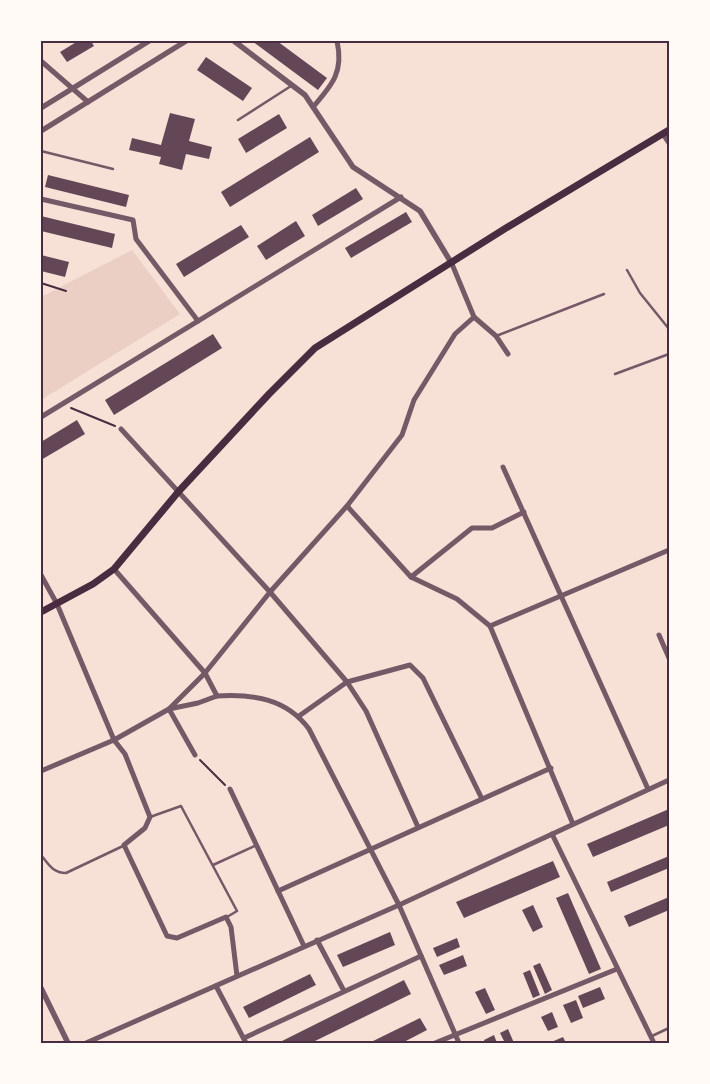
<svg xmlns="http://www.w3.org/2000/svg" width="710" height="1084" font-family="'Exo 2',sans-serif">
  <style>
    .green { fill: #ebcfc5 }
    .building { fill: #644757 }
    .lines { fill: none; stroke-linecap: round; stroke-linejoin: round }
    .path { stroke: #4a2c40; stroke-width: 2 }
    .service { stroke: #755966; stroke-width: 2.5 }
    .minor { stroke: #755966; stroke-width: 5 }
    .tertiary { stroke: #755966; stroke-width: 5.5 }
    .secondary { stroke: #4a2c40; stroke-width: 7 }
    .neatline { fill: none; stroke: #4a2c40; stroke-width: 2 }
  </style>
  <rect width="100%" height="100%" fill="#f7e1d7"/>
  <polygon class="green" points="132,250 180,314 41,400 41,297"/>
  <g class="building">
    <polygon points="78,41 91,41 94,46 67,62 60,52"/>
    <polygon points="252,41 277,41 327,78 318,90"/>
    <polygon points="206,57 252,88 243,101 197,70"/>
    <polygon points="170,113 195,119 189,141 212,147 209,159 186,154 182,170 159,164 161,157 129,150 132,138 161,145"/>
    <polygon points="279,114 287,128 246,153 238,139"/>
    <polygon points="310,137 319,152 230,207 221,192"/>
    <polygon points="48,175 129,195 126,207 45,187"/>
    <polygon points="356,188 363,199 318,226 312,215"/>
    <polygon points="406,212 412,222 351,258 345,248"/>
    <polygon points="41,216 115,234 112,248 41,231"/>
    <polygon points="296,221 305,236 266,260 257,246"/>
    <polygon points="241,225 249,237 184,277 176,264"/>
    <polygon points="41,255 69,262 65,277 41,271"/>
    <polygon points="213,334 222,348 114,415 105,400"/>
    <polygon points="77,420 85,434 41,460 41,442"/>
    <polygon points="669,809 669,825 593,857 587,844"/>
    <polygon points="669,856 669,868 611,892 607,882"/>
    <polygon points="553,861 560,877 464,918 456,902"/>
    <polygon points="568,893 601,969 589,974 556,898"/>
    <polygon points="669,897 669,910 629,927 624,916"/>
    <polygon points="533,905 543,927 533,932 522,910"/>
    <polygon points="390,932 395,945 343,967 337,955"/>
    <polygon points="457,938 460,947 437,957 433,948"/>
    <polygon points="463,955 467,966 444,975 439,965"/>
    <polygon points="540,963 552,990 545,994 533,966"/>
    <polygon points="530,970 540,995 533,998 523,973"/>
    <polygon points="310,974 316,985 249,1018 243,1007"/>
    <polygon points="404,980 411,994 311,1043 278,1043"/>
    <polygon points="600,987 605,999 583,1008 578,996"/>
    <polygon points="485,988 495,1010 486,1014 475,992"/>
    <polygon points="576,1000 583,1018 571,1023 563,1005"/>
    <polygon points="552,1012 558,1027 548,1031 541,1017"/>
    <polygon points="420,1018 427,1030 402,1043 369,1043"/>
    <polygon points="508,1029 514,1043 505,1043 500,1033"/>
    <polygon points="494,1035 497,1043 485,1043 484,1040"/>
    <polygon points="563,1037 566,1043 549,1043"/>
  </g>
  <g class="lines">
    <g class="path">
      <polyline points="41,283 66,291"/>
      <polyline points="71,408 115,426"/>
      <polyline points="200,760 225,785"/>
    </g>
    <g class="service">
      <polyline points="238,120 291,86"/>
      <polyline points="41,151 113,169"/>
      <polyline points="627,270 640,293 669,329"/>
      <polyline points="496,336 604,294"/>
      <polyline points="615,374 669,354"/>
      <polyline points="150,817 181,806 237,911 227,917"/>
      <path d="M41 855C49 865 53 873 66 873L123 846"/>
      <polyline points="213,865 257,845"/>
      <polyline points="652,1036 669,1028"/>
    </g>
    <g class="minor">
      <polyline points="41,61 88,102"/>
      <path d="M313 107C332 85 344 72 337 41"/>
      <polyline points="663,134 669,143"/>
      <polyline points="41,199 133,220 136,239 198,321"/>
      <polyline points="452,264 474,317 496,336 508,354"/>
      <polyline points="41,417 401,197"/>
      <polyline points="121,429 270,592 347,682 366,711 418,827"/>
      <polyline points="503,467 648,789"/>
      <polyline points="347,506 411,577 457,599 490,626 573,824"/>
      <path d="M114 569 205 673 217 696C252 694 286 698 309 729L399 905 459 1043"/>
      <polyline points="41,575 57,604 114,740 125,754 150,817 145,828 124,845 167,936 177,938 226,917 231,927 237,976"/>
      <polyline points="411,577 472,528 492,528 524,512"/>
      <polyline points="490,626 669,550"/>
      <polyline points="659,635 669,658"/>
      <polyline points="299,716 347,682 410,665 423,678 482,799"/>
      <polyline points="195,755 169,709 205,673 270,592 347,506 402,435 414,400 455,334 474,317"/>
      <polyline points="41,771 114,740 169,709 198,703 217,696"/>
      <polyline points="230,789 304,946"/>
      <polyline points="552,834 654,1043"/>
      <polyline points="278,891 551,768"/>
      <polyline points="317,940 344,991"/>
      <polyline points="216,986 246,1043"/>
      <polyline points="244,1038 421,956"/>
      <polyline points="86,1043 399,905 669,780"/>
      <polyline points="435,1043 617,969"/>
    </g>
    <g class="tertiary">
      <polyline points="234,41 305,95 353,167 420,211 452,264"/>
      <polyline points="41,108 149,41"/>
      <polyline points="41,131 186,41"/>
      <polyline points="41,988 68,1043"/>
    </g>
    <polyline class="secondary" points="41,612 93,584 114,569 179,491 269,394 315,348 506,228 669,130"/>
  </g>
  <rect width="710" height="1084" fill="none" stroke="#fffaf5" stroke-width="85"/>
  <rect x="42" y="42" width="626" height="1000" class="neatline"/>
</svg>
